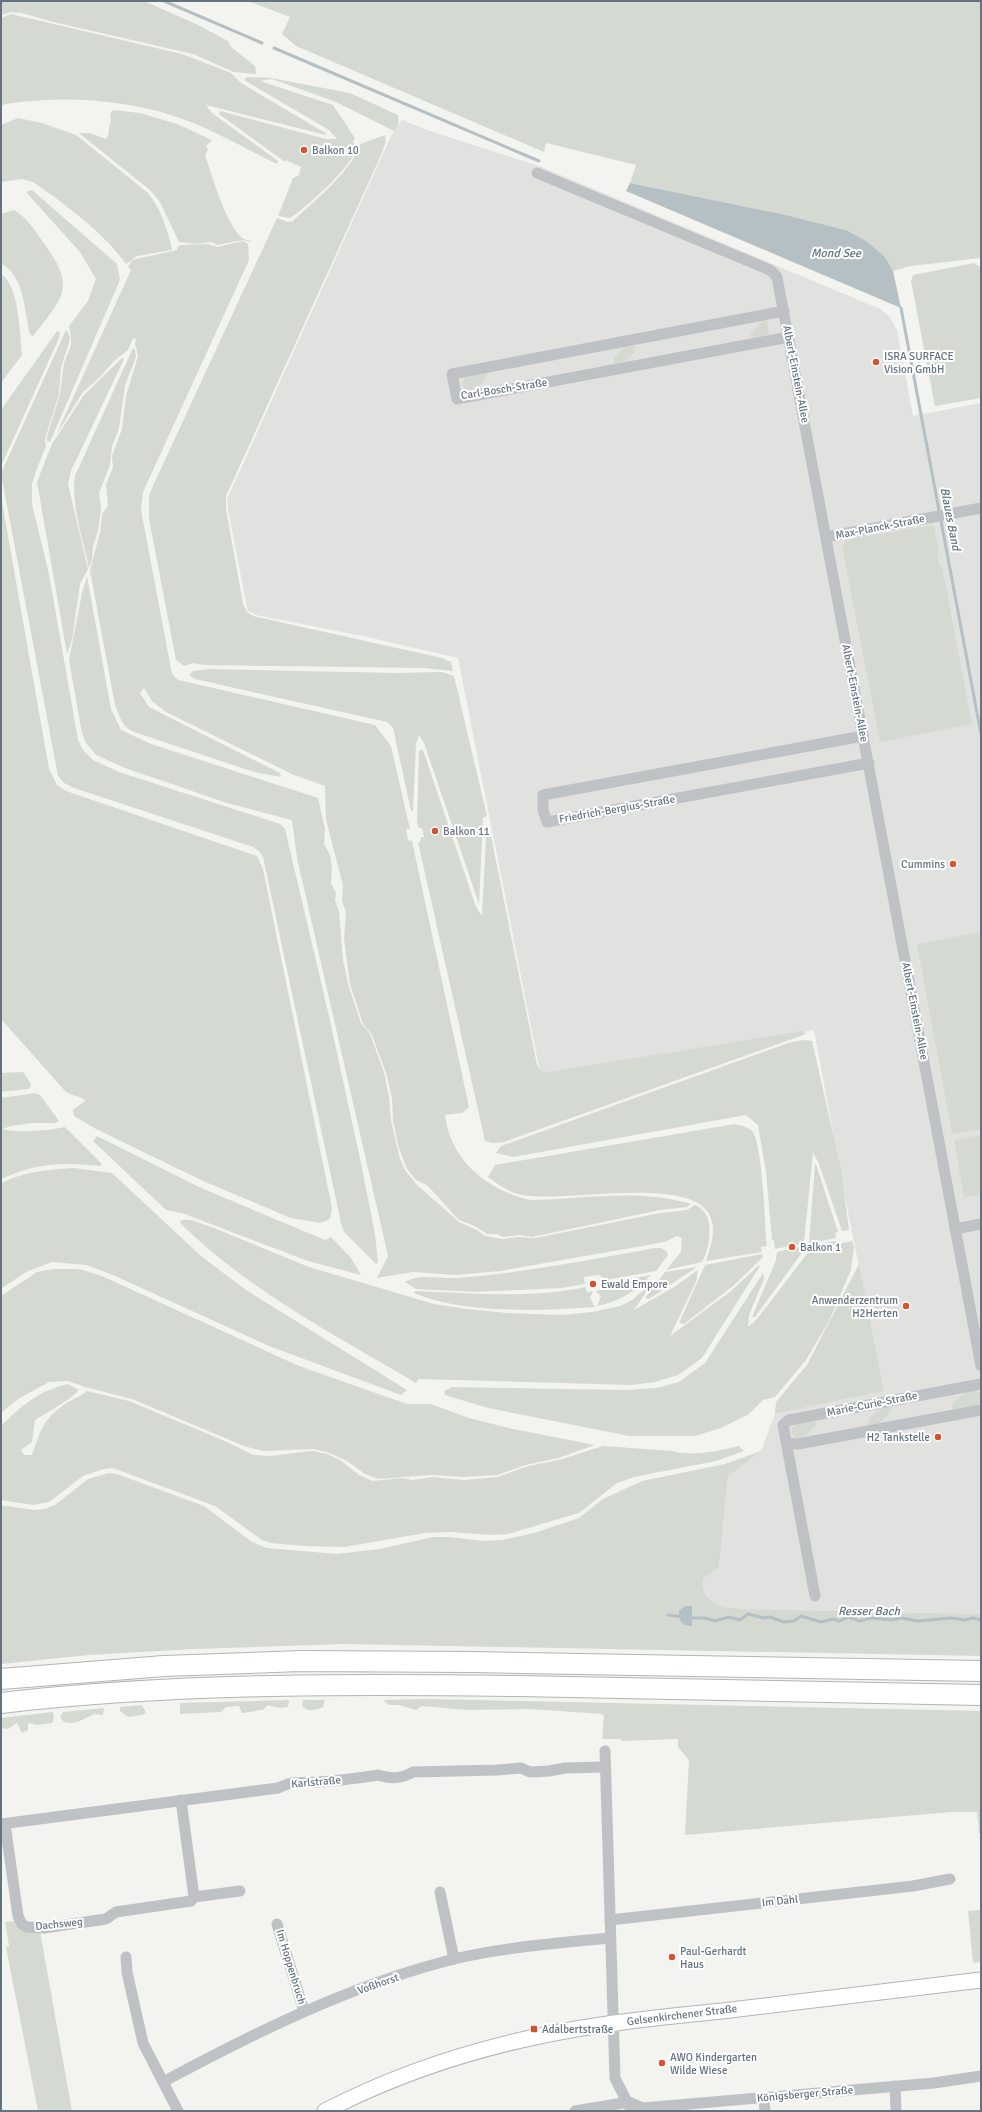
<svg xmlns="http://www.w3.org/2000/svg" width="982" height="2112" font-family="Signika,sans-serif">
  <style>
    .built { fill: #e1e2e0 }
    .green { fill: #d4dad1 }
    .water { fill: #b5c0c4 }
    .lines { fill: none; stroke-linecap: round; stroke-linejoin: round }
    .stream { stroke: #b5c0c4; stroke-width: 3 }
    .secondary-casing { stroke: #b1b6b9; stroke-width: 17 }
    .motorway-casing { stroke: #b1b5b7; stroke-width: 22 }
    .minor { stroke: #bfc2c5; stroke-width: 11 }
    .secondary { stroke: #fff; stroke-width: 15 }
    .motorway { stroke: #fff; stroke-width: 20 }
    .poi-dot { fill: #d25431; stroke: #fff; stroke-width: 1.5 }
    .labels { text-anchor: middle; dominant-baseline: central; stroke-width: 4; stroke-linejoin: round; paint-order: stroke }
    .poi-label { font-size: 11px; fill: #65737e; stroke: #fff; text-anchor: start }
    .street-label { font-size: 11px; fill: #65737e; stroke: #fff }
    .water-label { font-size: 12px; font-style: italic; fill: #61757b; stroke: #fff }
  </style>
  <rect width="100%" height="100%" fill="#f3f3f0"/>
  <polygon class="built" points="402,120 433,132 539,166 880,309 889,316 897,330 913,416 981,403 981,1614 748,1609 722,1607 706,1596 701,1587 703,1579 719,1567 728,1477 761,1451 775,1414 884,1391 845,1197 814,1030 541,1077 458,658 363,636 256,615 248,611 247,607 229,515 227,500 229,495 391,136"/>
  <g class="green">
    <polygon points="1,1 144,1 196,24 228,41 231,47 255,66 256,74 234,72 193,54 53,22 22,13 11,12 1,15"/>
    <polygon points="248,1 981,1 981,258 911,266 893,271 883,256 846,230 786,215 630,183 636,165 546,143 544,152 296,46 282,34 290,17"/>
    <path d="M11 14 182 54 231 73 241 83 327 134 326 135 206 105 212 113 278 161 277 164C248 150 219 133 188 121 130 99 66 95 5 104L1 106V18Z"/>
    <path d="M247 77 271 78 350 93 398 115C399 120 399 127 394 131L336 102 272 79 260 81 333 105 355 138 353 141 356 150C349 169 308 206 290 218L278 216 293 178 299 175 301 167 286 160 285 162 219 114 220 111 326 139H337L329 130 244 80Z"/>
    <path d="M113 110 140 113 177 124 212 140 206 146 208 150 205 155C212 176 225 221 240 236 243 240 247 240 251 241L250 242 243 240 217 245 211 242 197 244 179 242 160 202 151 191 79 133H90L106 139C110 134 108 127 111 121L110 114Z"/>
    <path d="M18 118 42 123 76 135 148 193C161 209 168 230 172 250L137 256 126 264C102 231 66 205 33 182L22 179 1 182V125Z"/>
    <path d="M385 135 386 141 381 155 226 496V509L243 604 247 612 253 616 442 658 451 662 453 671 425 668 204 665 193 663 184 666 176 660 149 519V496L152 488 277 218 288 222 293 221C313 202 353 170 360 144Z"/>
    <polygon points="32,190 117,264 120,280 50,442 46,440 60,394 64,363 71,345 71,336 69,326 88,301 96,279 80,252 26,192"/>
    <path d="M14 210C27 218 34 229 43 242 76 287 65 295 33 336L30 334C23 308 26 279 1 263V214Z"/>
    <path d="M243 241 248 244 249 260 143 492 141 510 172 674 178 680 375 725 391 746 410 829H406L408 840 412 841 469 1107 462 1113 445 1115C450 1160 487 1190 530 1200 583 1199 639 1188 691 1204L687 1207 660 1210 532 1237 519 1235 503 1237 497 1234H487L475 1226 459 1220 427 1185 416 1180 407 1169 398 1145 393 1121 392 1098 386 1073 372 1035 363 1024 350 984 344 939 346 912 342 901 343 886 326 819 325 786 294 775 166 712 152 701 144 688 140 693 149 707 280 773 281 777 254 772 134 732C122 727 120 717 115 705L90 571 100 532 102 514 108 506 106 484 113 467 112 456 122 429 126 396 138 356 135 344 136 339 133 338 128 350 115 360 99 378 83 392 56 435 131 270 128 267 132 260 177 250 178 246 181 245 208 244 217 247Z"/>
    <polygon points="974,263 981,268 981,398 935,406 911,281 913,275"/>
    <path d="M1 274C19 284 20 335 22 355L1 383Z"/>
    <polygon points="764,320 767,320 769,336 753,339 750,334"/>
    <polygon points="66,330 70,336 69,343 61,367 59,394 45,439 46,446 36,471 32,484 32,504 49,574 78,740 83,750 93,760 119,772 280,824 285,829 329,1016 361,1163 375,1234 378,1262 376,1264 344,1232 341,1223 263,857 259,851 253,847 74,788 64,783 58,776 2,479 2,471"/>
    <polygon points="57,331 60,332 59,338 1,466 1,410"/>
    <path d="M633 345 635 347C635 356 624 362 617 365L614 363V358L626 346Z"/>
    <path d="M133 348 135 350 136 357 125 385 119 428 112 446 110 465 99 493 101 509 98 531 93 546 92 560 89 568C83 539 71 506 75 476Z"/>
    <polygon points="122,358 124,359 71,471 68,484 88,569 80,584 72,640 67,654 37,482 52,444 84,395"/>
    <path d="M485 373 487 374C486 381 476 390 469 391L464 389 462 383 466 376Z"/>
    <polygon points="1,496 49,769 57,785 66,791 257,856 263,869 332,1208 330,1219 320,1223 291,1218 203,1181 96,1129 74,1116 73,1110 86,1100 66,1092 1,1019"/>
    <polygon points="934,525 939,553 937,554 939,566 942,566 972,724 880,742 842,547 845,541 850,539"/>
    <path d="M87 576 111 709 121 730 151 744 318 798 325 829 324 844 330 855 332 869 331 883 336 893 335 900 339 911 343 960 348 984 361 1023 370 1034 384 1072 389 1097 391 1121 400 1159 405 1170 417 1185 459 1222 477 1230 485 1236 503 1239 517 1237 535 1238 660 1213 687 1210 695 1205C717 1214 710 1246 702 1262L666 1270 681 1252 682 1238 677 1236 665 1242 500 1271 456 1275 413 1272 377 1278 388 1256 297 858 292 820 227 803 125 768 96 755 86 743 82 733 69 660 82 593Z"/>
    <polygon points="210,669 397,673 442,672 454,676 487,816 483,818 479,904 424,743 419,735 416,744 413,811 411,811 393,728 387,722 195,679 189,675 193,671"/>
    <polygon points="419,750 423,750 476,907 482,916 486,837 491,836 537,1065 541,1071 548,1072 802,1031 806,1034 504,1142 493,1143 485,1141 418,842 420,842 421,837 424,837 422,828 419,828 417,823"/>
    <polygon points="981,932 981,1129 952,1134 917,944"/>
    <polygon points="805,1040 812,1041 841,1169 849,1230 842,1231 819,1164 813,1152 804,1243 775,1249 774,1241 772,1240 766,1172 758,1125 746,1115 513,1157 496,1153 501,1146 791,1042"/>
    <polygon points="23,1072 31,1084 29,1089 1,1092 1,1073"/>
    <path d="M35 1093 40 1095 59 1121 55 1123H33L10 1126 3 1129C15 1134 52 1130 65 1127L102 1164 100 1166C62 1162 37 1163 1 1179V1098Z"/>
    <path d="M735 1124C740 1125 748 1127 752 1131 762 1141 765 1220 766 1238L767 1246 761 1247 762 1252 706 1261C711 1246 717 1229 709 1214 688 1175 561 1203 523 1195 511 1193 498 1185 488 1177L495 1165Z"/>
    <polygon points="981,1135 981,1195 964,1198 954,1140"/>
    <polygon points="97,1136 199,1187 325,1240 331,1237 351,1258 361,1275 308,1261 182,1213 166,1210 93,1141"/>
    <polygon points="816,1164 838,1232 835,1233 836,1238 809,1243 815,1165"/>
    <path d="M74 1168 112 1173 201 1256 246 1290 407 1390 401 1395 269 1346 113 1275 86 1265 52 1262 26 1272 1 1289V1183C27 1171 46 1170 74 1168Z"/>
    <path d="M182 1220H191L214 1228 309 1267 434 1304 467 1309 507 1313 562 1315 592 1312 620 1306 632 1300 647 1287 648 1289 634 1310 674 1287 698 1270 696 1282 670 1336 731 1291 759 1265 760 1266 702 1358 678 1375 655 1382 631 1385 419 1379 416 1383C335 1335 248 1290 180 1223Z"/>
    <polygon points="836,1241 837,1244 852,1241 854,1247 851,1270 829,1321 806,1360 775,1397 763,1400 749,1414 721,1428 695,1436 629,1436 488,1408 445,1395 444,1391 452,1387 625,1390 657,1388 679,1382 705,1363 763,1273 764,1279 749,1315 748,1327 757,1319 810,1250 810,1245"/>
    <polygon points="803,1246 804,1250 755,1317 752,1317 776,1260 777,1252"/>
    <path d="M655 1248H661L667 1252 668 1255 656 1271 606 1280 599 1275 584 1277 585 1284 561 1288 475 1292 416 1289 405 1282C420 1273 438 1279 456 1278 523 1273 589 1260 655 1248Z"/>
    <polygon points="762,1254 763,1257 733,1286 684,1324 679,1323 705,1265"/>
    <polygon points="859,1264 884,1391 775,1414 776,1402 807,1365"/>
    <polygon points="697,1267 649,1299 645,1298 665,1272"/>
    <polygon points="53,1269 79,1269 102,1276 299,1366 407,1404 431,1404 469,1418 513,1429 595,1445 558,1458 526,1465 497,1475 463,1477 432,1475 378,1479 365,1474 347,1461 327,1452 313,1449 263,1451 244,1446 132,1399 85,1387 68,1381 49,1382 18,1399 1,1413 1,1296 37,1272"/>
    <path d="M651 1275C636 1292 619 1301 597 1306L601 1296 595 1291 601 1290 606 1283Z"/>
    <path d="M585 1287 587 1292 593 1291 590 1298 595 1307C542 1311 463 1314 414 1293L415 1291C470 1293 531 1299 585 1287Z"/>
    <path d="M68 1384 79 1390C72 1399 46 1413 35 1420L32 1442 21 1450 24 1455H32C41 1430 42 1420 65 1404 72 1399 80 1397 87 1391L129 1401 220 1439 254 1455 270 1456 312 1451 327 1454 340 1460 359 1475 372 1481 403 1478 412 1480 433 1477 464 1480 498 1477 528 1466 559 1460 603 1446 672 1451C694 1457 717 1451 739 1446L744 1451 716 1461 634 1477 617 1483 579 1513 508 1534 492 1535 451 1532 425 1533 344 1547 304 1546 271 1543 262 1540 215 1506 113 1468 104 1469 83 1476 49 1502 33 1505 1 1500V1426C22 1405 39 1391 68 1384Z"/>
    <path d="M975 1390 981 1394V1402C975 1408 960 1411 952 1409V1404L966 1392Z"/>
    <polygon points="888,1406 891,1409 890,1413 877,1425 868,1425 869,1418 881,1408"/>
    <path d="M813 1420 815 1421 816 1425 802 1439 795 1438C791 1434 790 1430 794 1425Z"/>
    <polygon points="761,1451 728,1477 719,1567 703,1579 702,1587 706,1596 722,1607 748,1609 981,1614 981,1656 344,1644 194,1649 89,1655 1,1664 1,1505 34,1510 44,1509 55,1505 88,1479 109,1473 117,1474 204,1506 252,1542 267,1548 337,1554 380,1549 433,1537 450,1537 483,1541 503,1540 534,1533 579,1518 603,1499 642,1481 725,1464"/>
    <polygon points="426,1699 981,1711 981,1836 979,1833 977,1812 951,1812 685,1835 689,1760 678,1747 678,1739 621,1741 621,1739 602,1739 604,1716 602,1714 530,1709 468,1710 422,1706 416,1710 399,1705 389,1705 383,1700"/>
    <path d="M289 1700 288 1707 279 1708 268 1705 263 1710C255 1710 249 1713 242 1713L239 1706 226 1707 221 1712 180 1714V1703Z"/>
    <path d="M303 1700H325L323 1707C316 1710 308 1713 302 1706Z"/>
    <polygon points="142,1705 146,1713 142,1715 128,1717 120,1711 120,1707"/>
    <path d="M104 1708 103 1715 95 1714C86 1717 75 1726 64 1722L60 1717 63 1712Z"/>
    <polygon points="53,1712 54,1718 52,1723 37,1725 28,1723 28,1730 22,1733 17,1723 8,1729 1,1728 1,1718"/>
    <polygon points="981,1910 981,1962 973,1963 968,1911"/>
    <polygon points="16,1921 40,1931 72,2111 38,2111 6,1947 9,1946 5,1922"/>
  </g>
  <g class="water">
    <polygon points="630,183 786,215 846,230 866,241 884,256 893,271 901,308 626,191"/>
    <path d="M685 1606H692V1626C681 1626 679 1621 679 1611Z"/>
  </g>
  <g class="lines">
    <g class="stream">
      <polyline points="164,1 262,43"/>
      <polyline points="274,48 539,161"/>
      <polyline points="901,308 981,734"/>
      <polyline points="668,1615 683,1617"/>
      <polyline points="688,1618 705,1618 715,1621 729,1617 740,1620 748,1614 764,1618 770,1617 784,1622 794,1621 801,1616 821,1622 833,1619 839,1621 849,1617 859,1621 872,1618 892,1620 901,1618 918,1621 951,1618 965,1620 973,1618 981,1620"/>
    </g>
    <g class="secondary-casing">
      <path id="secondary" d="M325 2111C410 2067 506 2039 601 2025 641 2019 682 2015 722 2011 809 2000 895 1990 981 1980"/>
    </g>
    <g class="motorway-casing">
      <g id="motorway">
        <polyline points="1,1679 164,1666 301,1661 472,1662 981,1671"/>
        <path d="M1 1703C173 1683 345 1684 518 1686 672 1689 827 1692 981 1695"/>
      </g>
    </g>
    <g class="minor">
      <polyline points="537,173 770,270 777,277 981,1366"/>
      <polyline points="784,311 452,374 457,399 789,337"/>
      <polyline points="826,537 981,508"/>
      <polyline points="863,736 543,795 543,810 547,822 869,763"/>
      <polyline points="955,1229 981,1224"/>
      <polyline points="787,1443 798,1444 981,1410"/>
      <polyline points="815,1596 783,1425 789,1420 981,1384"/>
      <polyline points="605,1751 615,2078 629,2106"/>
      <path d="M1 1824 278 1788C297 1779 300 1784 318 1782 338 1781 358 1778 378 1775 391 1779 401 1779 413 1772L497 1770 521 1768 530 1772 549 1771 565 1768 605 1767"/>
      <polyline points="5,1824 18,1916 22,1924 27,1927 44,1928 106,1919 116,1912 191,1901 194,1897 181,1800"/>
      <polyline points="440,1892 454,1959"/>
      <polyline points="194,1897 240,1891"/>
      <polyline points="610,1920 913,1886 950,1879"/>
      <polyline points="277,1924 304,2011"/>
      <polyline points="126,1957 127,1972 143,2043 178,2111"/>
      <path d="M163 2082C256 2032 351 1985 454 1959 505 1947 558 1943 610 1938"/>
      <polyline points="895,2086 896,2111"/>
      <polyline points="764,2098 765,2111"/>
      <polyline points="575,2111 629,2102 643,2108 934,2083 981,2076"/>
    </g>
    <use href="#secondary" class="secondary"/>
    <use href="#motorway" class="motorway"/>
  </g>
  <g class="poi-dot">
    <circle cx="304" cy="150" r="4"/>
    <circle cx="876" cy="362" r="4"/>
    <circle cx="435" cy="831" r="4"/>
    <circle cx="953" cy="864" r="4"/>
    <circle cx="792" cy="1247" r="4"/>
    <circle cx="593" cy="1284" r="4"/>
    <circle cx="906" cy="1306" r="4"/>
    <circle cx="938" cy="1437" r="4"/>
    <circle cx="672" cy="1957" r="4"/>
    <rect x="530" y="2025" width="8" height="8" rx="2"/>
    <circle cx="662" cy="2063" r="4"/>
  </g>
  <g class="labels">
    <g class="poi-label">
      <text x="312" y="150">Balkon 10</text>
      <text x="884" y="356">ISRA SURFACE<tspan x="884" dy="13">Vision GmbH</tspan></text>
      <text x="443" y="831">Balkon 11</text>
      <text x="945" y="864" text-anchor="end">Cummins</text>
      <text x="800" y="1247">Balkon 1</text>
      <text x="601" y="1284">Ewald Empore</text>
      <text x="898" y="1300" text-anchor="end">Anwenderzentrum<tspan x="898" dy="13">H2Herten</tspan></text>
      <text x="930" y="1437" text-anchor="end">H2 Tankstelle</text>
      <text x="680" y="1951">Paul-Gerhardt<tspan x="680" dy="13">Haus</tspan></text>
      <text x="542" y="2029">Adalbertstraße</text>
      <text x="670" y="2057">AWO Kindergarten<tspan x="670" dy="13">Wilde Wiese</tspan></text>
    </g>
    <g class="street-label">
      <text transform="translate(796 374) rotate(79)">Albert-Einstein-Allee</text>
      <text transform="translate(504 389) rotate(-9)">Carl-Bosch-Straße</text>
      <text transform="translate(880 527) rotate(-11)">Max-Planck-Straße</text>
      <text transform="translate(855 693) rotate(79)">Albert-Einstein-Allee</text>
      <text transform="translate(617 809) rotate(-10)">Friedrich-Bergius-Straße</text>
      <text transform="translate(915 1011) rotate(79)">Albert-Einstein-Allee</text>
      <text transform="translate(872 1404) rotate(-11)">Marie-Curie-Straße</text>
      <text transform="translate(316 1782) rotate(-5)">Karlstraße</text>
      <text transform="translate(780 1901) rotate(-6)">Im Dahl</text>
      <text transform="translate(59 1924) rotate(-6)">Dachsweg</text>
      <text transform="translate(291 1967) rotate(73)">Im Hoppenbruch</text>
      <text transform="translate(378 1984) rotate(-19)">Voßhorst</text>
      <text transform="translate(682 2015) rotate(-7)">Gelsenkirchener Straße</text>
      <text transform="translate(805 2094) rotate(-5)">Königsberger Straße</text>
    </g>
    <g class="water-label">
      <text x="836" y="253">Mond See</text>
      <text transform="translate(950 519) rotate(79)">Blaues Band</text>
      <text x="869" y="1611">Resser Bach</text>
    </g>
  </g>
  <rect width="982" height="2112" fill="none" stroke="#65737e" stroke-width="4"/>
</svg>
